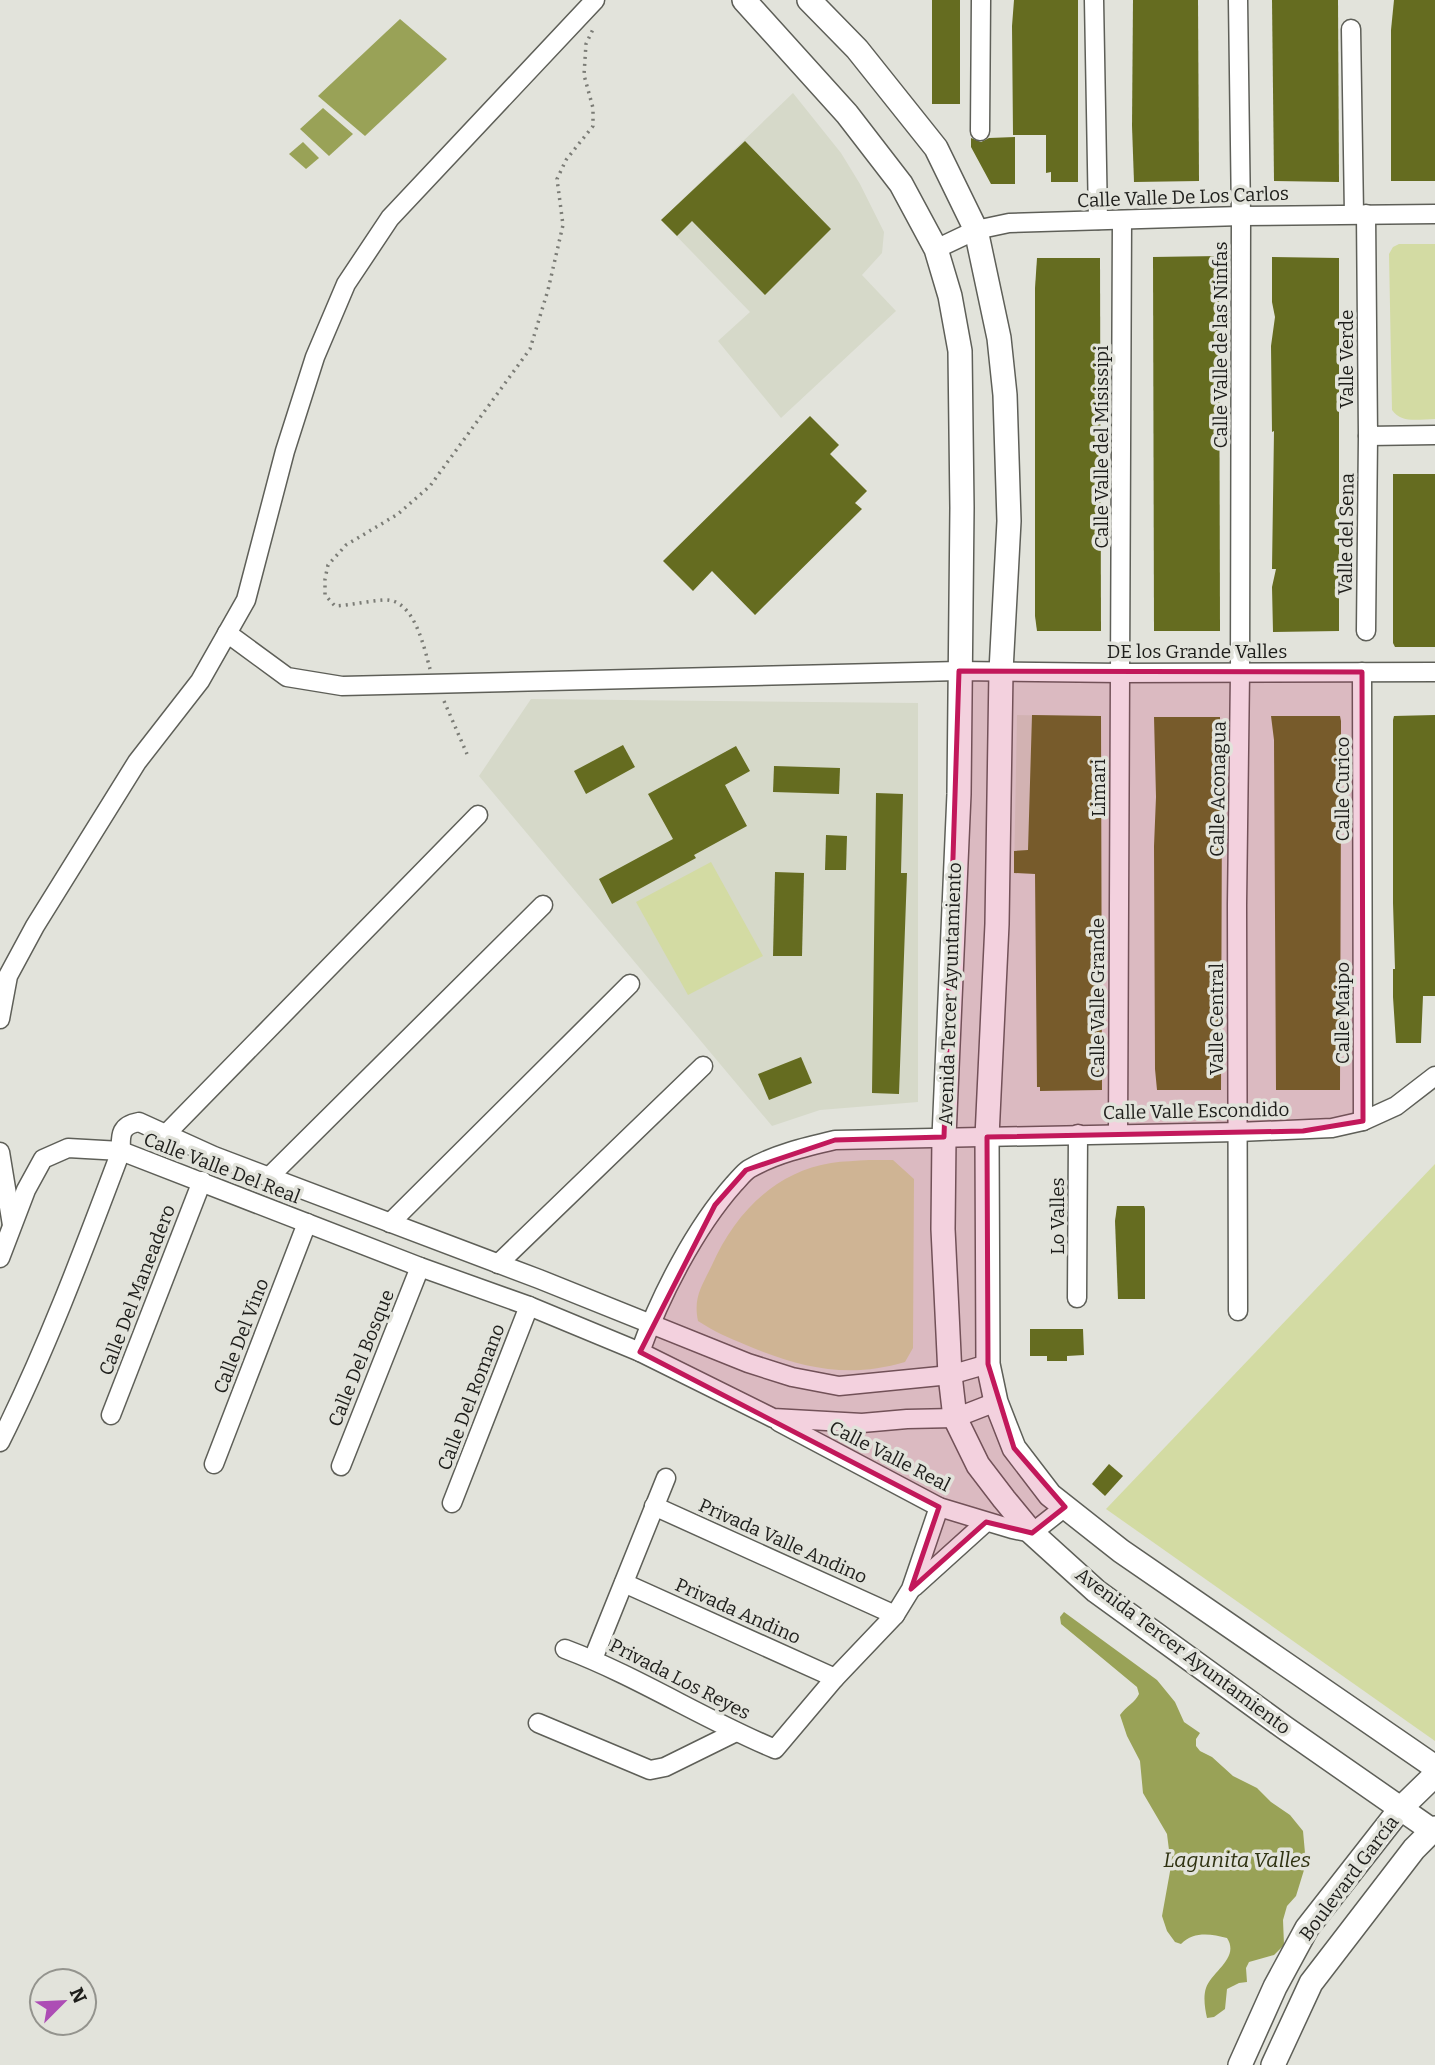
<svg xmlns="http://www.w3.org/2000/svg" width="1435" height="2065" font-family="Bitter,serif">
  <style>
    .built { fill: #d6d9c9 }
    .green { fill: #d3dba3 }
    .water { fill: #99a257 }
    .building { fill: #656c20 }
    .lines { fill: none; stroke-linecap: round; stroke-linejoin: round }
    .minor-casing { stroke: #5e5f58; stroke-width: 21 }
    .major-casing { stroke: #5e5f58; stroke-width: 26 }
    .path { stroke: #7b7c76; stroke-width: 3.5; stroke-dasharray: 2 5; stroke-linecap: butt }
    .minor { stroke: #fff; stroke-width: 18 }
    .major { stroke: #fff; stroke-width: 23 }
    .marked { fill: #c2185b; fill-opacity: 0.2; stroke: #c2185b; stroke-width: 5; stroke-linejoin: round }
    .labels { text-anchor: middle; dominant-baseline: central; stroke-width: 7; stroke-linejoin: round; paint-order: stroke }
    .street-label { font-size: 19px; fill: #1e1e1b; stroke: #e2e3db }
    .water-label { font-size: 21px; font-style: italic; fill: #2f3211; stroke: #e2e3db }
  </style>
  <rect width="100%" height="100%" fill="#e2e3db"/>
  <g class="built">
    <polygon points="793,93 841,153 860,184 884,232 882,253 862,275 896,311 781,418 718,341 750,312 661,220"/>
    <polygon points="531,699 918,703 918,1102 820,1110 772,1126 479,776"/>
    <polygon points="1017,715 1062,716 1060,874 1014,873"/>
  </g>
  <g class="green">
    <path d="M1399 244H1435V419C1419 419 1402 424 1392 410L1389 254 1393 247Z"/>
    <polygon points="711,862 763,956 688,995 636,902"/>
    <path d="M869 1160H893L914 1179 913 1348 905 1362C848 1379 800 1368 746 1345 729 1338 713 1331 698 1321 693 1297 702 1286 712 1265 734 1215 774 1172 831 1163 843 1161 856 1161 869 1160Z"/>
    <polygon points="1435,1164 1435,1741 1106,1509"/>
  </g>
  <g class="water">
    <polygon points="400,19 447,59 365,136 318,96"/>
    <polygon points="323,108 353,134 329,156 300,129"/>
    <polygon points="303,142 319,158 306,169 289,154"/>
    <path d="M1064 1612 1157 1680 1175 1702 1184 1722 1200 1733 1196 1739V1746L1200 1751 1212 1757 1233 1776 1257 1788 1271 1802 1290 1815 1303 1831 1305 1853 1304 1870 1296 1896 1287 1906 1283 1920 1284 1945 1274 1955 1249 1962 1246 1968 1247 1982 1239 1983 1227 1989 1225 2009 1214 2017 1207 2018C1205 2009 1203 1997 1206 1988 1212 1971 1240 1958 1227 1938 1211 1934 1194 1931 1181 1944L1175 1942 1167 1931 1162 1916 1171 1866 1167 1834 1143 1793 1140 1761 1127 1736 1120 1715C1126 1706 1135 1703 1139 1694L1137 1687 1061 1624 1060 1617Z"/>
  </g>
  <g class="building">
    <rect x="932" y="0" width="28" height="104"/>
    <polygon points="1014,0 1078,0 1078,182 1051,182 1051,172 1046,173 1046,135 1013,135 1012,26"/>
    <polygon points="1133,0 1198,0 1199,181 1134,182 1132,126"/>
    <polygon points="1272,0 1338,0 1339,182 1274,181"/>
    <polygon points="1394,0 1435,0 1435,181 1391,181 1391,30"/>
    <polygon points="1015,137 1015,184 991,184 971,147 971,138 981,142 989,138"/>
    <polygon points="745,141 831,229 765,295 692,221 677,236 661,220"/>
    <polygon points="1219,256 1220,631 1154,631 1153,257"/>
    <polygon points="1272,257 1339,258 1339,631 1273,632 1272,587 1276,569 1272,569 1274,431 1272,432 1271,346 1275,317 1272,302"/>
    <polygon points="1037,258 1100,258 1101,631 1037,631 1035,616 1035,288"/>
    <polygon points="810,416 839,445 830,454 867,491 855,503 862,509 755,615 712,571 693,591 663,561"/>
    <polygon points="1393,474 1435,474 1435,647 1395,647 1393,643"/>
    <polygon points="1032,715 1101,716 1102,1090 1040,1091 1040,1087 1037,1087 1035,874 1014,873 1014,851 1028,850"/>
    <polygon points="1435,715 1435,996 1423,996 1421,1043 1396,1043 1393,997 1393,969 1395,969 1393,903 1393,720 1394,716"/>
    <polygon points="1271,716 1340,716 1341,721 1341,744 1339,744 1341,791 1340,1090 1276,1090 1274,740"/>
    <polygon points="1154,717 1220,717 1222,797 1221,1090 1157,1090 1155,1069 1154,846 1156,797"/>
    <polygon points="623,745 635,767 586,794 574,771"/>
    <polygon points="736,746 750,771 725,785 747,826 694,855 696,858 612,904 599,879 673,839 648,794"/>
    <polygon points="774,766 840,768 839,794 773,792"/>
    <polygon points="876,793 903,794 901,873 907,873 899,1094 872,1093"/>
    <polygon points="826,835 847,836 846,870 825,870"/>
    <polygon points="775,872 804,873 802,956 773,956"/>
    <polygon points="801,1057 812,1083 769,1100 758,1074"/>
    <polygon points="1117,1206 1144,1206 1145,1209 1145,1299 1118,1299 1115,1221"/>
    <polygon points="1030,1329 1083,1329 1084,1355 1067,1356 1067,1361 1047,1361 1047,1356 1030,1356"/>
    <polygon points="1109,1464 1123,1476 1105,1496 1092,1484"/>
  </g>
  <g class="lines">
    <g class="minor-casing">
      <g id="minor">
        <polyline points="1094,0 1098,220"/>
        <polyline points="1238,0 1241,216 1240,673 1237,905 1238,1311"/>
        <polyline points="1351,29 1354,214"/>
        <polyline points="980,131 981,0"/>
        <polyline points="1366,214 1368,436 1435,435"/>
        <polyline points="936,249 976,230 1009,223 1241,216 1435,214"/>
        <polyline points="1366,631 1368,436"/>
        <polyline points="227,633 287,677 342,686 959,671 1120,673 1435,672"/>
        <polyline points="1362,672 1363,1121"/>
        <polyline points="0,1019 8,976 35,926 137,762 200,681 246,600 285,451 315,357 346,284 390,218 595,0"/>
        <polyline points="1118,1133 1122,220"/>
        <polyline points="166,1134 478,815"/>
        <polyline points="0,1152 12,1225"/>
        <polyline points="269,1177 543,905"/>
        <polyline points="390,1223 630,984"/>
        <polyline points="0,1258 26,1190 43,1159 68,1148 121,1151 420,1267 529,1306 640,1352 773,1418 862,1423 907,1419 955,1418 996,1402"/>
        <polyline points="498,1264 703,1066"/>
        <polyline points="1077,1298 1078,1134"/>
        <path d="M640 1352C660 1296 695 1228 734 1184 739 1179 743 1173 749 1169 775 1154 805 1147 835 1140L1238 1132 1332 1128 1363 1121 1396 1106 1435 1076"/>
        <polyline points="111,1415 202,1181"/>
        <polyline points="779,1422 939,1507 1012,1529 1032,1533 1065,1507"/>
        <path d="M0 1442C47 1348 84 1249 121 1151 120 1134 121 1125 139 1122L214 1156 539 1279 748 1363 792 1377 839 1386 950 1375 988 1364"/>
        <polyline points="214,1464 307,1223"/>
        <polyline points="341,1466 420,1267"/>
        <polyline points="452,1503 529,1306"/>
        <polyline points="654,1506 895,1615"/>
        <polyline points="624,1583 835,1678"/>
        <polyline points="914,1587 986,1522"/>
        <path d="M565 1649C637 1676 703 1719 775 1749L835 1678 895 1615 911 1589 939 1507"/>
        <polyline points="593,1659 666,1478"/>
        <polyline points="538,1723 650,1770 665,1767 736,1732"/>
      </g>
    </g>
    <g class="major-casing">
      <g id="major">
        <polyline points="744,0 847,114 901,184 936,249 950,296 960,351 962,508 959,794 944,1137 943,1229 950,1375 955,1418 978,1465 1004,1499 1032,1533 1096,1591 1285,1728 1433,1831"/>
        <polyline points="809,0 857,49 936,148 976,230 999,338 1005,395 1009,521 1001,671 997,924 987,1137 988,1364 996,1402 1014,1448 1050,1495 1121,1551 1435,1767"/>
        <polyline points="1240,2065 1275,1987 1307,1928 1401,1808 1435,1775"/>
        <polyline points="1273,2065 1311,1983 1414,1849 1435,1828"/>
      </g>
    </g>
    <g class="path">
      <path d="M430 669C424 647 414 598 384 600 368 601 352 605 335 606L325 595V579L328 565 346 545 398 514 430 486 530 349 548 290 563 225 557 179 566 160 593 126V108L584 75 586 44 594 27"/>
      <polyline points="444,701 467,754"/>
    </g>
    <use href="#minor" class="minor"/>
    <use href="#major" class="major"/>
  </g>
  <path class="marked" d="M959 671 1362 672 1363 1121 1303 1131 987 1137 988 1364 1014 1448 1065 1507 1032 1533 986 1522 911 1589 939 1507 640 1352 715 1205 746 1170 835 1140 944 1137Z"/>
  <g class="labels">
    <g class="street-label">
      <text transform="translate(1183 197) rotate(-2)">Calle Valle De Los Carlos</text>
      <text transform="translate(1220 345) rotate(-90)">Calle Valle de las Ninfas</text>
      <text transform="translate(1346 359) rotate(-90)">Valle Verde</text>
      <text transform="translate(1101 447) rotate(-90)">Calle Valle del Misissipi</text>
      <text transform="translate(1346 534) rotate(-89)">Valle del Sena</text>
      <text x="1197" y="651">DE los Grande Valles</text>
      <text transform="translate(1098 788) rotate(-90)">Limari</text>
      <text transform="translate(1218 789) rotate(-89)">Calle Aconagua</text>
      <text transform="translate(1342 789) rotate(-90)">Calle Curico</text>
      <text transform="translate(950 994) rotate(-88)">Avenida Tercer Ayuntamiento</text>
      <text transform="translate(1097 998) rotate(-90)">Calle Valle Grande</text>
      <text transform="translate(1342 1013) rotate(-90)">Calle Maipo</text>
      <text transform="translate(1216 1019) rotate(-90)">Valle Central</text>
      <text transform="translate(1196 1111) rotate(-1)">Calle Valle Escondido</text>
      <text transform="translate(222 1168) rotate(21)">Calle Valle Del Real</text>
      <text transform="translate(1057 1216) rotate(-90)">Lo Valles</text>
      <text transform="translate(137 1290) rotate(-69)">Calle Del Maneadero</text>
      <text transform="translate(241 1336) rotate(-69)">Calle Del Vino</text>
      <text transform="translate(361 1358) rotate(-68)">Calle Del Bosque</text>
      <text transform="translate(471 1397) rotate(-69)">Calle Del Romano</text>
      <text transform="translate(890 1456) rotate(27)">Calle Valle Real</text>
      <text transform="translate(783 1541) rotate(24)">Privada Valle Andino</text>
      <text transform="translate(738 1611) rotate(24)">Privada Andino</text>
      <text transform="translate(1183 1651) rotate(37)">Avenida Tercer Ayuntamiento</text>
      <text transform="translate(680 1679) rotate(27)">Privada Los Reyes</text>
      <text transform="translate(1349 1878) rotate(-53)">Boulevard García</text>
    </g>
    <g class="water-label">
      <text x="1237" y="1860">Lagunita Valles</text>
    </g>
  </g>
  <g transform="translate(63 2002) rotate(66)"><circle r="33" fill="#e2e3db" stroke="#94948e" stroke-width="2"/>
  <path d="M0-5L12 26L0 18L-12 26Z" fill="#ad4db5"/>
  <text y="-10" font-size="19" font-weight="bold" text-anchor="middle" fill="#1e1e1b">N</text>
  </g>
</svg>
